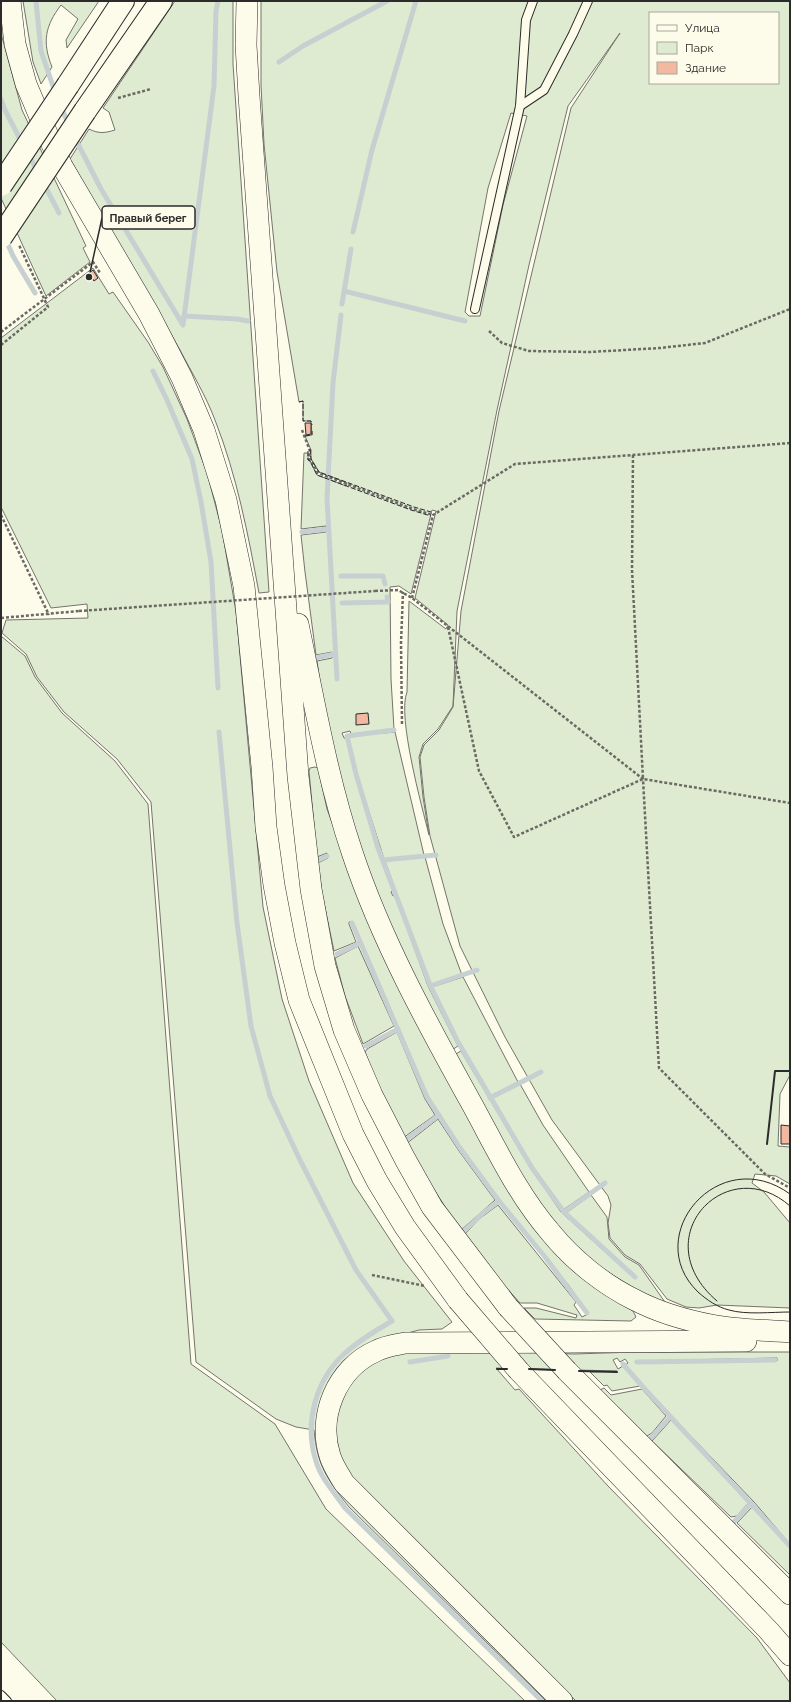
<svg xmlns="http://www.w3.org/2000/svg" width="791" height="1702" font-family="Raleway,sans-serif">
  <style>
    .green { fill: #deebd1; stroke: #74746e; fill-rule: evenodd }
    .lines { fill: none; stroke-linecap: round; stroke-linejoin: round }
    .stream { stroke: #c7d0d0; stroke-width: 5 }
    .building { fill: #f2b8a0; stroke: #2b2b2b }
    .lane-casing { stroke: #2b2b2b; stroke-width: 10 }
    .secondary-casing { stroke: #2b2b2b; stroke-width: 22 }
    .highway-casing { stroke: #2b2b2b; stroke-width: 24 }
    .path { stroke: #6a6964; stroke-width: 2.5; stroke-dasharray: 3 2; stroke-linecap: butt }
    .lane { stroke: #fdfbea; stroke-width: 8 }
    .secondary { stroke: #fdfbea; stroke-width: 21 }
    .highway { stroke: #fdfbea; stroke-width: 22 }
    .tram { stroke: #2b2b2b; stroke-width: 1 }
    .secondary-bridge-casing { stroke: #2b2b2b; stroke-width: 22; stroke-linecap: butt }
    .highway-bridge-casing { stroke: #2b2b2b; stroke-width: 24; stroke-linecap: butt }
    .path-bridge { stroke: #6a6964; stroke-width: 2.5; stroke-dasharray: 3 2; stroke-linecap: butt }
    .secondary-bridge { stroke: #fdfbea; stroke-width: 21 }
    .highway-bridge { stroke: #fdfbea; stroke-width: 22 }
    .fence { stroke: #2b2b2b; stroke-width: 1; stroke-dasharray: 5 2; stroke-linecap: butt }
    .wall { stroke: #2b2b2b; stroke-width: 2 }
    .leader { fill: none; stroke: #2b2b2b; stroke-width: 1.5 }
    .callout-dot { fill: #2b2b2b; stroke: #fdfbea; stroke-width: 1.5 }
    .callout { fill: #fdfbea; stroke: #2b2b2b; stroke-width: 1.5 }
    .callout-label { font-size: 11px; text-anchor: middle; font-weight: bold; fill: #2b2b2b }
  </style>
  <rect width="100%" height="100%" fill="#fdfbea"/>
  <g class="green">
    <path d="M23 1H99L67 48 66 40 78 19 61 5C45 26 42 42 52 67L41 84 33 62Z"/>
    <path d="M175 1H233V64L269 592 259 593C248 534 237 476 215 420 206 396 192 373 180 350 145 285 105 223 70 159L89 129C99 134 105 133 115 130L109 112 103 108Z"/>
    <path d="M261 1H790V1075L780 1094 778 1146 790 1147V1184L776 1176 755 1174 752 1183 764 1192 790 1223V1308L717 1305 699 1308 686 1307 667 1299 640 1264 625 1255 610 1238 608 1223 611 1205 608 1196 552 1120 505 1037 460 946 430 836 424 797 420 757 424 745 439 730 453 707 461 611 499 411 571 108 620 33 568 106 529 265 497 410 457 611 453 706 438 729 423 744 419 757 423 797 429 835C422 807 397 716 407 692L409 601 446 629 448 625 415 598 436 511 432 510 411 594 399 586 390 587 391 679 394 729 351 734 350 731 342 733 344 738H346L377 848 393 890 391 892 393 896 395 895 428 986 458 1046 452 1050C437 1023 421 995 408 967 363 870 331 767 317 661L332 658V652L316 655 305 572 301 535 326 532V526L301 529 304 453H308V460L310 461 317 475 346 486 347 483 319 472 311 459V450L305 436 312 435 311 421H303V401L299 402 277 272 264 144 261 85ZM650 13H778V83H650ZM511 113 527 116 503 205 480 316H469L465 312 488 188Z"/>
    <polygon points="1,24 2,37 22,110 86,246 83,248 90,262 46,296 1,198"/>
    <path d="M93 268 109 294 113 292 148 342 163 367 187 419 207 473 222 530 236 612 263 907 282 999 309 1081 353 1183 404 1261 452 1322 442 1329 419 1330 389 1338 348 1362 322 1450 553 1701H546L349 1507C327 1479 317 1466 314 1430L296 1427 276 1419 196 1362 151 802 117 759 64 712 37 677 26 654 2 633 6 620 88 618 87 604 51 608 1 507V338Z"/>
    <polygon points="1,636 25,656 35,677 62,713 115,761 148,804 191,1364 275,1424 326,1509 525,1701 57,1701 1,1642"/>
    <polygon points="395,732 424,855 384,859 357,774 348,738 351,736"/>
    <polygon points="315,767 318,768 327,809 365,912 406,1001 591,1285 633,1311 636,1317 631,1321 535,1319 524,1308 536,1308 576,1318 577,1315 537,1303 520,1303 486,1265 464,1235 479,1219 498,1205 576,1302 574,1305 582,1317 588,1314 570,1287 499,1200 461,1147 428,1096 352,922 349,922 349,924 356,942 334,951 322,893 318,863 328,858 327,853 317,857 309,771 310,768"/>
    <polygon points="425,857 443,924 462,975 430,985 385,861"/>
    <polygon points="358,946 394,1026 363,1044 345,996 335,958"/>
    <polygon points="463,977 518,1082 490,1096 458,1041 432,987"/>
    <polygon points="397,1032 425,1099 435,1115 403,1138 379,1088 365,1052 367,1049"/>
    <polygon points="461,1051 530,1167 561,1212 634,1278 636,1276 566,1213 591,1195 607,1217 609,1239 625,1257 639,1265 667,1305 651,1298 599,1267 559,1230 530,1189 454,1055"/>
    <polygon points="520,1084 543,1125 589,1192 563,1210 534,1168 492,1098"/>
    <polygon points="438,1119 459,1151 495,1200 460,1231 406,1144"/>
    <path d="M482 1351 574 1354 636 1352H790V1544L754 1502 642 1385 625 1365 628 1363 625 1359 620 1362 617 1358 613 1360 618 1369 623 1366 640 1386 612 1391 607 1385 604 1386 590 1372 617 1371 496 1368 515 1390 519 1389 608 1486 757 1638 790 1683V1701H576L355 1482 342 1463 334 1430 340 1397 361 1370 395 1352ZM777 1358V1361L636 1363 635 1361Z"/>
    <polygon points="604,1388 611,1395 642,1389 666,1416 652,1433 647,1436 600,1390"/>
    <polygon points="671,1420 749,1502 737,1516 731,1517 652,1441"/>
    <polygon points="753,1506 790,1548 790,1575 737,1523"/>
  </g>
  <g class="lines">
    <g class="stream">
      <polyline points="36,1 41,51 55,92"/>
      <polyline points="279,62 303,46 387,1"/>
      <polyline points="1,99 5,110 22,143"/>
      <polyline points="61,107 69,125"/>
      <polyline points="75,138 101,189 183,325 214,86 216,11 218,1"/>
      <polyline points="29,155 37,171"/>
      <polyline points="44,184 59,213"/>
      <polyline points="353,232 372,150 416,1"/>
      <polyline points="6,240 13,256 35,293"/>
      <polyline points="344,291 465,321"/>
      <polyline points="342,304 351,249"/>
      <polyline points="184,316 237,319 248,321"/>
      <polyline points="153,371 167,400 192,459 201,502 211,562 218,688"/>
      <polyline points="302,532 328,529"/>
      <polyline points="341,576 383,576 385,584"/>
      <polyline points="342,603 388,602 387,597"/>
      <polyline points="315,658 335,654"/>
      <polyline points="337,679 327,498 333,383 341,315"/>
      <polyline points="394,730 347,736 356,774 378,848 430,985 458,1042 532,1168 564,1212 635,1277"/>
      <path d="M219 732 237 923 251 1026 270 1096 299 1158 356 1270 392 1321C375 1331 358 1341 344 1354 315 1381 304 1424 316 1461 321 1479 335 1493 345 1508L542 1701"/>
      <polyline points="383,860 436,855"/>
      <polyline points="316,861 327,856"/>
      <polyline points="352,923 427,1097 460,1148 499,1201 545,1257 587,1313"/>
      <polyline points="337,954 360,943"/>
      <polyline points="430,986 477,970"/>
      <polyline points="366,1046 398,1029"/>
      <polyline points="490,1098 541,1072"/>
      <polyline points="407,1139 439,1115"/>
      <polyline points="564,1212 605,1183"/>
      <polyline points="464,1231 483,1213 499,1201"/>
      <polyline points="410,1362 448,1356"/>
      <polyline points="637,1362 775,1360"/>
      <polyline points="623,1364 643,1387 790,1546"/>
      <polyline points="649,1440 670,1417"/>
      <polyline points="733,1523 751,1503"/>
    </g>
  </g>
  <g class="building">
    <polygon points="93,270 98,278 94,281 89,273"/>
    <polygon points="305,423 311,423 311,434 306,435"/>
    <polygon points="368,713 369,724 356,725 356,714"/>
    <polygon points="781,1125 790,1126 790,1144 781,1144"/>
  </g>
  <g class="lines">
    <g class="lane-casing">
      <g id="lane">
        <polyline points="520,106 544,90 573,34 588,1"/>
        <polyline points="475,309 520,106 526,20 533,1"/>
        <polyline points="1,1695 7,1701"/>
      </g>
    </g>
    <g class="secondary-casing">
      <g id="secondary">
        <polyline points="10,1 15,44 26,84 45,129 62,166 149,314 182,378 204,430 226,500 244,586 262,767 266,827 274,885 285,943 299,1000 353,1134 377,1181 405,1227 458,1300"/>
        <polyline points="247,1 246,45 249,96 298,776 311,889 325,966 344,1030 372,1095 405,1159 432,1207 508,1307"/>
        <path d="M298 624C314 700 327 778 352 852 381 940 428 1025 473 1106 497 1150 518 1195 551 1233 573 1260 604 1285 635 1300 658 1312 685 1320 711 1325 735 1330 765 1330 790 1332"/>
        <polyline points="519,1371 769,1631 790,1655"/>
        <polyline points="567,1371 790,1594"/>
        <path d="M562 1701 344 1483C339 1474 333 1466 330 1456 317 1416 337 1368 376 1351 385 1346 395 1345 405 1343L746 1341"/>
      </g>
    </g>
    <g class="highway-casing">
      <g id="highway">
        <polyline points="68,85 123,1"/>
        <polyline points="85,111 161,1"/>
      </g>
    </g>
    <g class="path">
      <polyline points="118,98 151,89"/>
      <polyline points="489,331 502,343 529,351 590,352 660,348 705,343 790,309"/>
      <polyline points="1,332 93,262 100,273"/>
      <polyline points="1,345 48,307 19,245"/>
      <polyline points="302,430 310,451 309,459 311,460 318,473 413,509 433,515"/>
      <polyline points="633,455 632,570 643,779"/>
      <polyline points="1,515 49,615"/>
      <polyline points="375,591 398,590 412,598 643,779 659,1068 765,1174 790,1188"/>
      <polyline points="412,598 433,515 515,464 790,443"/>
      <polyline points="1,618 79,611"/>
      <polyline points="448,627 479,771 514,837 643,779 790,803"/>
      <polyline points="402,724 401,643 403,592"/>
      <polyline points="372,1275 425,1286"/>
    </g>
    <use href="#lane" class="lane"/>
    <use href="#secondary" class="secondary"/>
    <use href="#highway" class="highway"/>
    <g class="tram">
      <path d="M790 1194C719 1142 640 1236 698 1292 707 1300 717 1307 729 1310 746 1315 772 1312 790 1312"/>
      <path d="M717 1301C643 1238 727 1150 790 1206"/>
    </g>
    <g class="secondary-bridge-casing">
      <g id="secondary-bridge">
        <polyline points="458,1300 519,1371"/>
        <polyline points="508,1307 567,1371"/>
      </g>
    </g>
    <g class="highway-bridge-casing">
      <g id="highway-bridge">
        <polyline points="1,185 68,85"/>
        <polyline points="1,237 85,111"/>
      </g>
    </g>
    <polyline class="path-bridge" points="79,611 375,591"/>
    <use href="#secondary-bridge" class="secondary-bridge"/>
    <use href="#highway-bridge" class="highway-bridge"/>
    <g class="fence">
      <polyline points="299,402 303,401 303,421 311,421 312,425"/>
      <polyline points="305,436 312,435 312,431"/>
      <polyline points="310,449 311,459 319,472 414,507 431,512"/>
      <polyline points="308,451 308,460 310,461 317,475 411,510 431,516"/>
    </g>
    <g class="wall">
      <polyline points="767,1144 775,1071 790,1071"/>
      <polyline points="497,1369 507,1369"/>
      <polyline points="529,1369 555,1370"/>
      <polyline points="579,1371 617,1372"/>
    </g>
  </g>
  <path class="leader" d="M89 277L102 218"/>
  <circle class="callout-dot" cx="89" cy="277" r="4"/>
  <rect class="callout" x="102" y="206" width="93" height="23" rx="4"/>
  <g class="callout-label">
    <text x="148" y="222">Правый берег</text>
  </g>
  <rect width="791" height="1702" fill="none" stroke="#2b2b2b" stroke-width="4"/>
  <rect x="649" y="12" width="130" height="72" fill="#fdfbea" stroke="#a9a89e"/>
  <rect x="657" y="25" width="20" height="6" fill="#fdfbea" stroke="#a9a89e"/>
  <text x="685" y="32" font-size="12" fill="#2b2b2b">Улица</text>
  <rect x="657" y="42" width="20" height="12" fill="#deebd1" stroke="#a9a89e"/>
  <text x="685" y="52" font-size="12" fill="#2b2b2b">Парк</text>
  <rect x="657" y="62" width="20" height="12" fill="#f2b8a0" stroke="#a9a89e"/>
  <text x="685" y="72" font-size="12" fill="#2b2b2b">Здание</text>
</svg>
